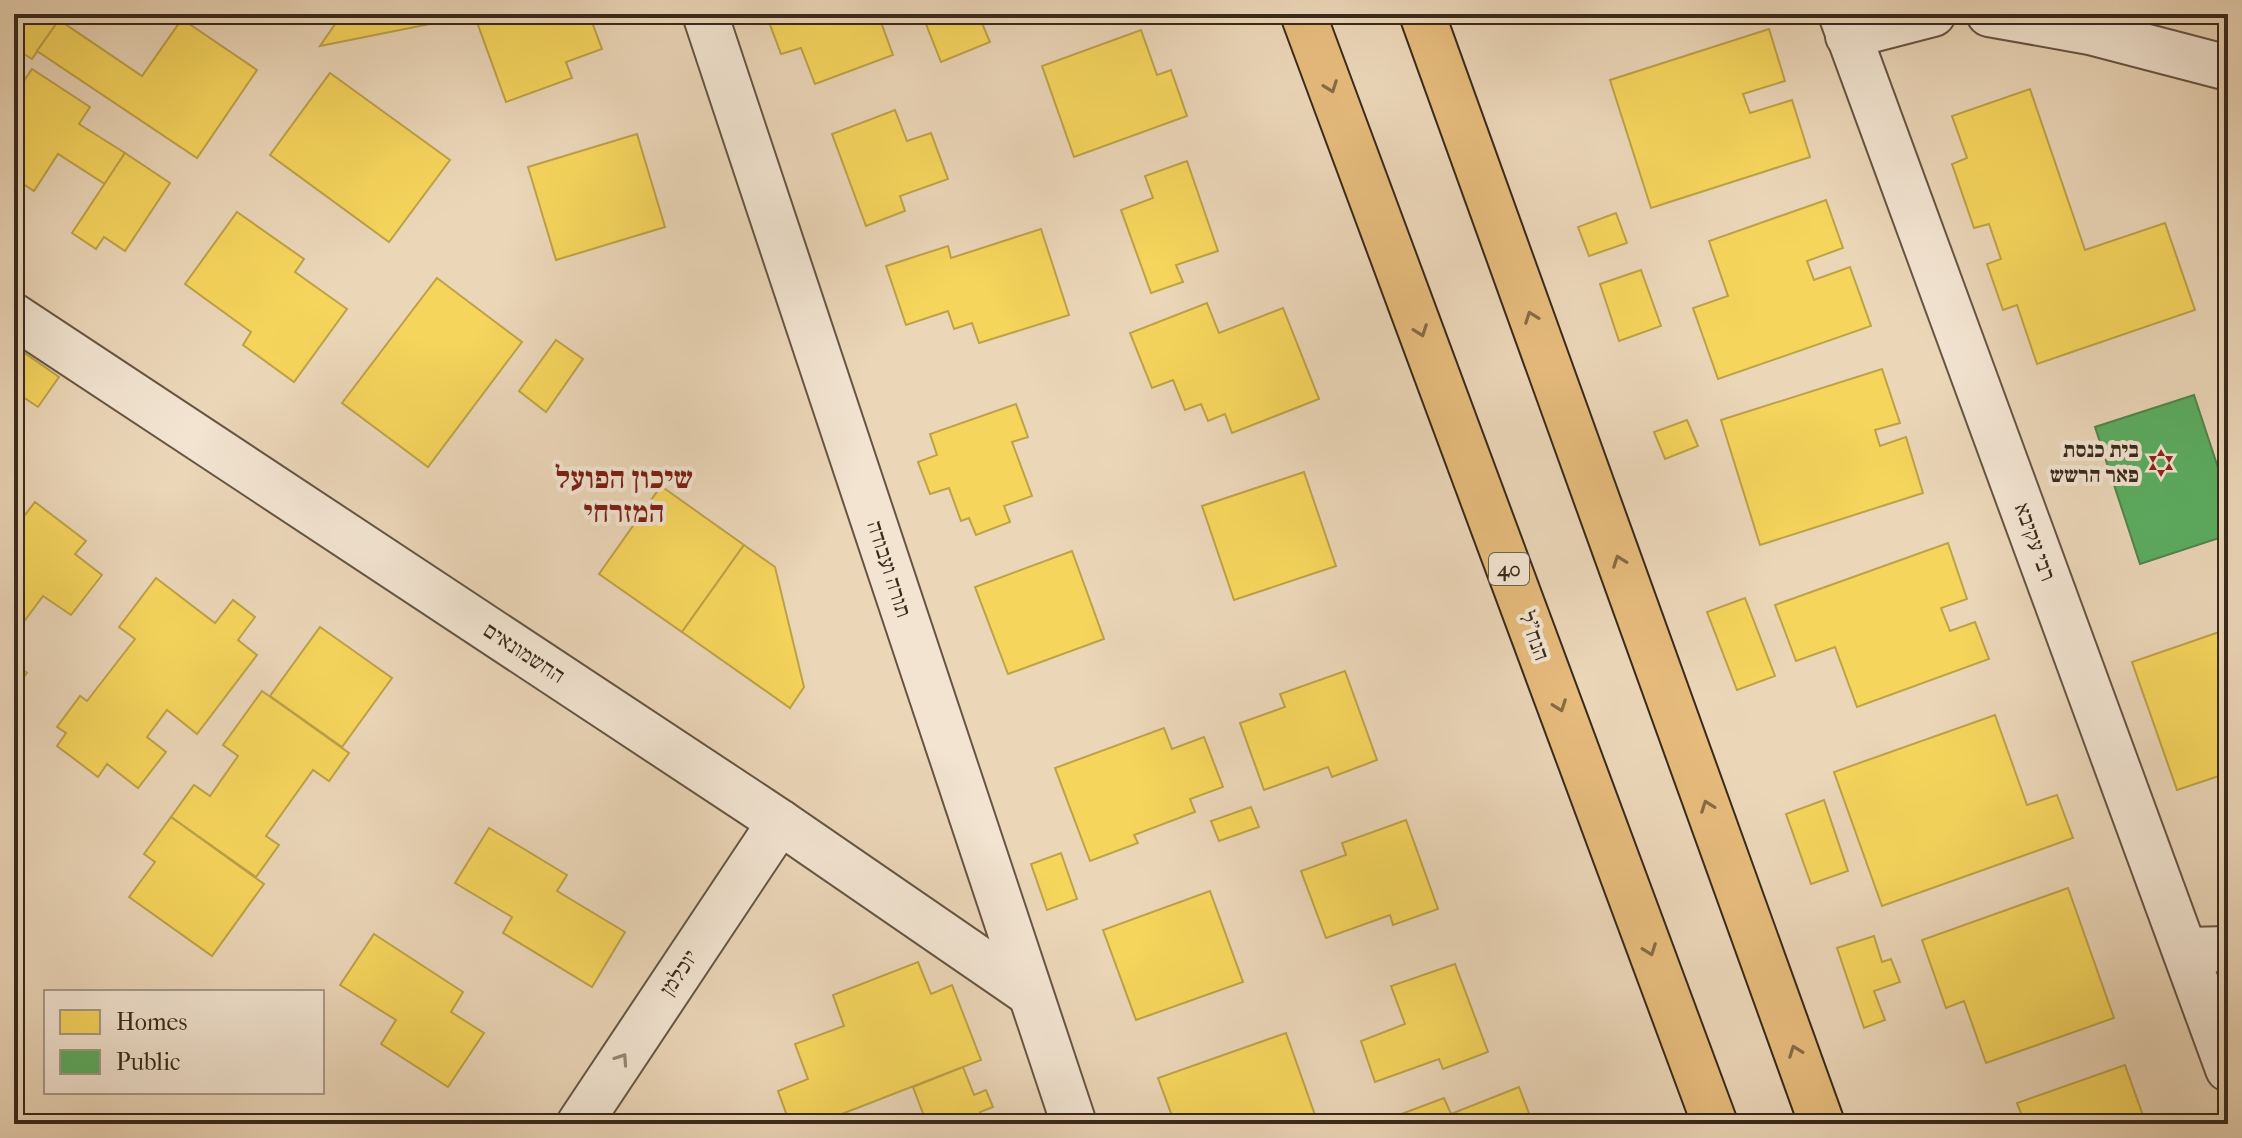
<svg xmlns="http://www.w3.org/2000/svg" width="2242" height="1138" font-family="'IM FELL French Canon','Frank Ruhl Libre',serif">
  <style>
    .homes { fill: #f6d55c; stroke: #bda248; stroke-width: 2 }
    .public { fill: #5aae61; stroke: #50864c; stroke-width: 2 }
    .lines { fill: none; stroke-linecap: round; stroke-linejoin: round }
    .minor-casing { stroke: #665542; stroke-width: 48 }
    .highway-casing { stroke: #392a1a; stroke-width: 48 }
    .minor { stroke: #f2e4d1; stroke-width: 44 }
    .highway { stroke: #e6bb7c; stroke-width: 44 }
    .oneway { stroke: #876b46 }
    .oneway2 { stroke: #968776 }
    .labels { text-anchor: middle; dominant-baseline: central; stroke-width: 8; stroke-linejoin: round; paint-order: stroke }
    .shield { fill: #f2e4d1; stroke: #706251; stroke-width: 2 }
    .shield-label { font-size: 20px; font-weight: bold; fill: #392a1a }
    .poi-label { font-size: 22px; font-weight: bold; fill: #392a1a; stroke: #f2e4d1; text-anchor: end }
    .street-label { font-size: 22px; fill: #392a1a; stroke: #f2e4d1 }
    .district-label { font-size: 30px; font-weight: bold; fill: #7a1f14; stroke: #f2e4d1 }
  </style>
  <rect width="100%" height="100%" fill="#ebd6b8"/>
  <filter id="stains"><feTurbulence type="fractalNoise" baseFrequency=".0025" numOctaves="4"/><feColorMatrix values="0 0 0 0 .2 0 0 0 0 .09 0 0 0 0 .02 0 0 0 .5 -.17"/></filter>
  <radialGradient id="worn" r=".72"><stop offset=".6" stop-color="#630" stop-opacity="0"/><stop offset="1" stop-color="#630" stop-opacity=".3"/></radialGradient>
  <g class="homes">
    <polygon points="29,14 50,14 59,20 32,59 14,48 14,37"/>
    <polygon points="342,14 444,14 445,21 320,46"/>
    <polygon points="474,14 589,14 602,49 566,62 572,78 506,102"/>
    <polygon points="766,14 878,14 893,55 815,84 801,48 781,54"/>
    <polygon points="878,14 899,14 900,18 882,24"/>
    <polygon points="922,14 978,14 990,42 941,62"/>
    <polygon points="182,19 257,70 197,158 37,51 59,20 142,76"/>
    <polygon points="1769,29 1785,81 1743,94 1750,113 1792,100 1810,157 1651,208 1610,80"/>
    <polygon points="1141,30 1157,75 1171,70 1187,116 1074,157 1042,66"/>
    <polygon points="32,69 90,107 79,124 125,153 105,184 58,154 34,191 14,178 14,96"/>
    <polygon points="330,73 450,160 389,242 270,155"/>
    <polygon points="2030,89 2085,250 2165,223 2195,310 2037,364 2017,305 2003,310 1987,264 2001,259 1989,224 1974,228 1952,164 1967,158 1952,116"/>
    <polygon points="895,110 907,141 931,133 948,179 900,196 905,211 866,226 832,134"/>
    <polygon points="637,134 665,227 556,260 528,167"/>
    <polygon points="125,153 170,183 125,251 104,237 96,249 72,233"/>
    <polygon points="1187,161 1218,251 1176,265 1183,282 1151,293 1121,210 1153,198 1145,176"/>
    <polygon points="1826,200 1843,248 1807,261 1814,280 1850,267 1871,326 1718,379 1693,308 1728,296 1709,241"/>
    <polygon points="237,212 304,259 295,272 347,309 294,382 243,345 251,332 185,284"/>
    <polygon points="1616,213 1627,243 1589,256 1578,227"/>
    <polygon points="1041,229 1069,315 979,343 972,323 954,329 948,311 906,325 886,266 948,246 951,258"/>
    <polygon points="1641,270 1661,326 1619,341 1600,284"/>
    <polygon points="437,278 522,342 428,467 342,403"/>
    <polygon points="1207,303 1219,333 1283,308 1319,399 1232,433 1225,414 1208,421 1201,404 1185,410 1173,380 1152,388 1130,333"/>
    <polygon points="556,340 583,359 546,412 519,391"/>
    <polygon points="16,347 59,377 38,407 14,391"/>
    <polygon points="1882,369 1900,423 1875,430 1880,446 1906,437 1923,493 1760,545 1721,420"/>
    <polygon points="1016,404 1028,437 1012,442 1032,496 1004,506 1010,522 976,535 969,518 961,521 949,488 930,494 918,462 937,455 930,434"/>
    <polygon points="1687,420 1698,446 1665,459 1654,432"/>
    <polygon points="1304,472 1336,566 1234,600 1202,506"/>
    <polygon points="661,486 744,545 682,632 599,574"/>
    <polygon points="35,502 86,541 75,554 102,575 71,615 43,596 14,635 14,529"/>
    <polygon points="1948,543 1967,599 1941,608 1950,631 1975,622 1989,659 1857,707 1835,647 1796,661 1775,605"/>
    <polygon points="744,545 775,567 804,687 790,708 682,632"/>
    <polygon points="1072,551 1104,639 1008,674 975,587"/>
    <polygon points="156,578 215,623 233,600 255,617 238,640 257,655 197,734 167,710 147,737 166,752 138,788 107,764 98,777 57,746 66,733 57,727 80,696 87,701 135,639 119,627"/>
    <polygon points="1745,598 1775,676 1737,690 1707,612"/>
    <polygon points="320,627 392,678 342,747 270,696"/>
    <polygon points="2228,629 2228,773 2177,790 2132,662"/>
    <polygon points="14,663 27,673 14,690"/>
    <polygon points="1345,671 1377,760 1332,777 1328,767 1264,790 1240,723 1285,707 1280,694"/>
    <polygon points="262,691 349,753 329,781 313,770 266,836 279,845 256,877 171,817 194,785 210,796 238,756 223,745"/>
    <polygon points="1995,715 2027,805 2057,795 2073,838 1882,906 1834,772"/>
    <polygon points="1164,728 1172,749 1204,737 1223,787 1190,799 1195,812 1134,835 1138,843 1090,861 1055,768"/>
    <polygon points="1824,800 1848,871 1811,884 1786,814"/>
    <polygon points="1251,807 1259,827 1219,841 1211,821"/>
    <polygon points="171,817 264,884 212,956 129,897 155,862 144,854"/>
    <polygon points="1406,820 1438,909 1393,925 1390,915 1326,938 1301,871 1346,855 1342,843"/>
    <polygon points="489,828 567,875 557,891 625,932 592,987 503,933 512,917 455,883"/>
    <polygon points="1061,853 1077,899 1047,910 1031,864"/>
    <polygon points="2068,888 2114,1018 1986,1063 1964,1001 1946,1008 1922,940"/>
    <polygon points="1210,891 1243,982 1136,1020 1103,930"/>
    <polygon points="374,934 463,992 451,1012 484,1033 448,1087 381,1044 396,1020 340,985"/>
    <polygon points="1874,936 1882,962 1891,959 1900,982 1874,991 1885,1020 1864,1028 1837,948"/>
    <polygon points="918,962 931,994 952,985 981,1060 816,1124 790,1124 778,1091 808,1079 795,1044 844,1026 833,995"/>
    <polygon points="1455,964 1488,1052 1443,1069 1439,1059 1375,1082 1361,1041 1405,1024 1391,986"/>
    <polygon points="1286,1033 1316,1118 1299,1124 1175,1124 1158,1078"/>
    <polygon points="2125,1065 2146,1124 2025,1124 2017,1103"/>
    <polygon points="963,1067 974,1095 986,1090 993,1107 980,1112 985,1124 927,1124 913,1087"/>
    <polygon points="1519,1087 1533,1124 1380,1122 1444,1098 1451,1114"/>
  </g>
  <polygon class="public" points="2194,395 2228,498 2228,535 2140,564 2095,427"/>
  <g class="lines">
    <g class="minor-casing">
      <g id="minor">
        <polyline points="705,14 1074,1124"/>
        <polyline points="1841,14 2228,1069"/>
        <polyline points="1989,14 2090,32 2228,68"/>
        <polyline points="1848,36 1933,14"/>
        <polyline points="14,316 780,822 1030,994"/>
        <polyline points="2186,950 2228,949"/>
        <polyline points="579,1124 780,822"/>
      </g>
    </g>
    <g class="highway-casing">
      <g id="highway">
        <polyline points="1303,14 1715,1124"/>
        <polyline points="1422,14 1822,1124"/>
      </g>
    </g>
    <use href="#minor" class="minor"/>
    <use href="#highway" class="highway"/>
  </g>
  <defs><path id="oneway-chevron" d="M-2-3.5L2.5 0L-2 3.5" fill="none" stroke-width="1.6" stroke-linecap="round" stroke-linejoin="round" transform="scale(2)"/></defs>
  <g class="oneway">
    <use href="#oneway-chevron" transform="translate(1331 87) rotate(70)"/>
    <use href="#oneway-chevron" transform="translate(1531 317) rotate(-110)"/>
    <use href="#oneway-chevron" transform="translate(1421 331) rotate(70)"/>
    <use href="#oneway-chevron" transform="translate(1619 561) rotate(-110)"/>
    <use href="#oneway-chevron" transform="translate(1560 706) rotate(70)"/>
    <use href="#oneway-chevron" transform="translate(1707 806) rotate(-110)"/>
    <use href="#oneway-chevron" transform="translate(1650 950) rotate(70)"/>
    <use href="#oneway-chevron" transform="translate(1795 1051) rotate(-110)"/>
  </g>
  <use class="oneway2" href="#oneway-chevron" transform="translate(622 1059) rotate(-56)"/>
  <defs>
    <g id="synagogue-bare" transform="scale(2.16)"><path d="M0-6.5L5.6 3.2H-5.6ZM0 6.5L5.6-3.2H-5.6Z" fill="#8f2418" stroke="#f2e4d1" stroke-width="2.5" paint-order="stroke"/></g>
  </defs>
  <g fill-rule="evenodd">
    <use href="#synagogue-bare" x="2161" y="463"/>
  </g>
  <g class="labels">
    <rect class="shield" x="1489" y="553" width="40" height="32" rx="6"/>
    <g class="shield-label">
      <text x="1509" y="569">40</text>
    </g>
    <g class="poi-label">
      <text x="2139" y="450">בית כנסת<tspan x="2139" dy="25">פאר הרשש</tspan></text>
    </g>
    <g class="street-label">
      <text transform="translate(2035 542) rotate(70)">רבי עקיבא</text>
      <text transform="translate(889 569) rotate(72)">תורה ועבודה</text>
      <text transform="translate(1534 636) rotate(70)">הנח"ל</text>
      <text transform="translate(524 653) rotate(33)">החשמונאים</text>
      <text transform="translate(679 973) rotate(-56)">יוכלמן</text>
    </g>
    <g class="district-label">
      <text x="624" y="478">שיכון הפועל<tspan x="624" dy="34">המזרחי</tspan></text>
    </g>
  </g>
  <rect width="2242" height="1138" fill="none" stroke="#ebd6b8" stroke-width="48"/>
  <rect x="16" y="16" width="2210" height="1106" fill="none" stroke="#392a1a" stroke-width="4"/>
  <rect x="24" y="24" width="2194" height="1090" fill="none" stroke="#392a1a" stroke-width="2"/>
  <rect x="44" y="990" width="280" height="104" fill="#f2e4d1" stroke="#a89a88" stroke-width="2"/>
  <rect x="60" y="1010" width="40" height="24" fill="#f6d55c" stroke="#a89a88" stroke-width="2"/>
  <text x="116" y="1030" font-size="24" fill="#392a1a">Homes</text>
  <rect x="60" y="1050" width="40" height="24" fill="#5aae61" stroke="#a89a88" stroke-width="2"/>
  <text x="116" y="1070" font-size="24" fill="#392a1a">Public</text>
  <rect width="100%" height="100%" filter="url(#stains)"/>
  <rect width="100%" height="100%" fill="url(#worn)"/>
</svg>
